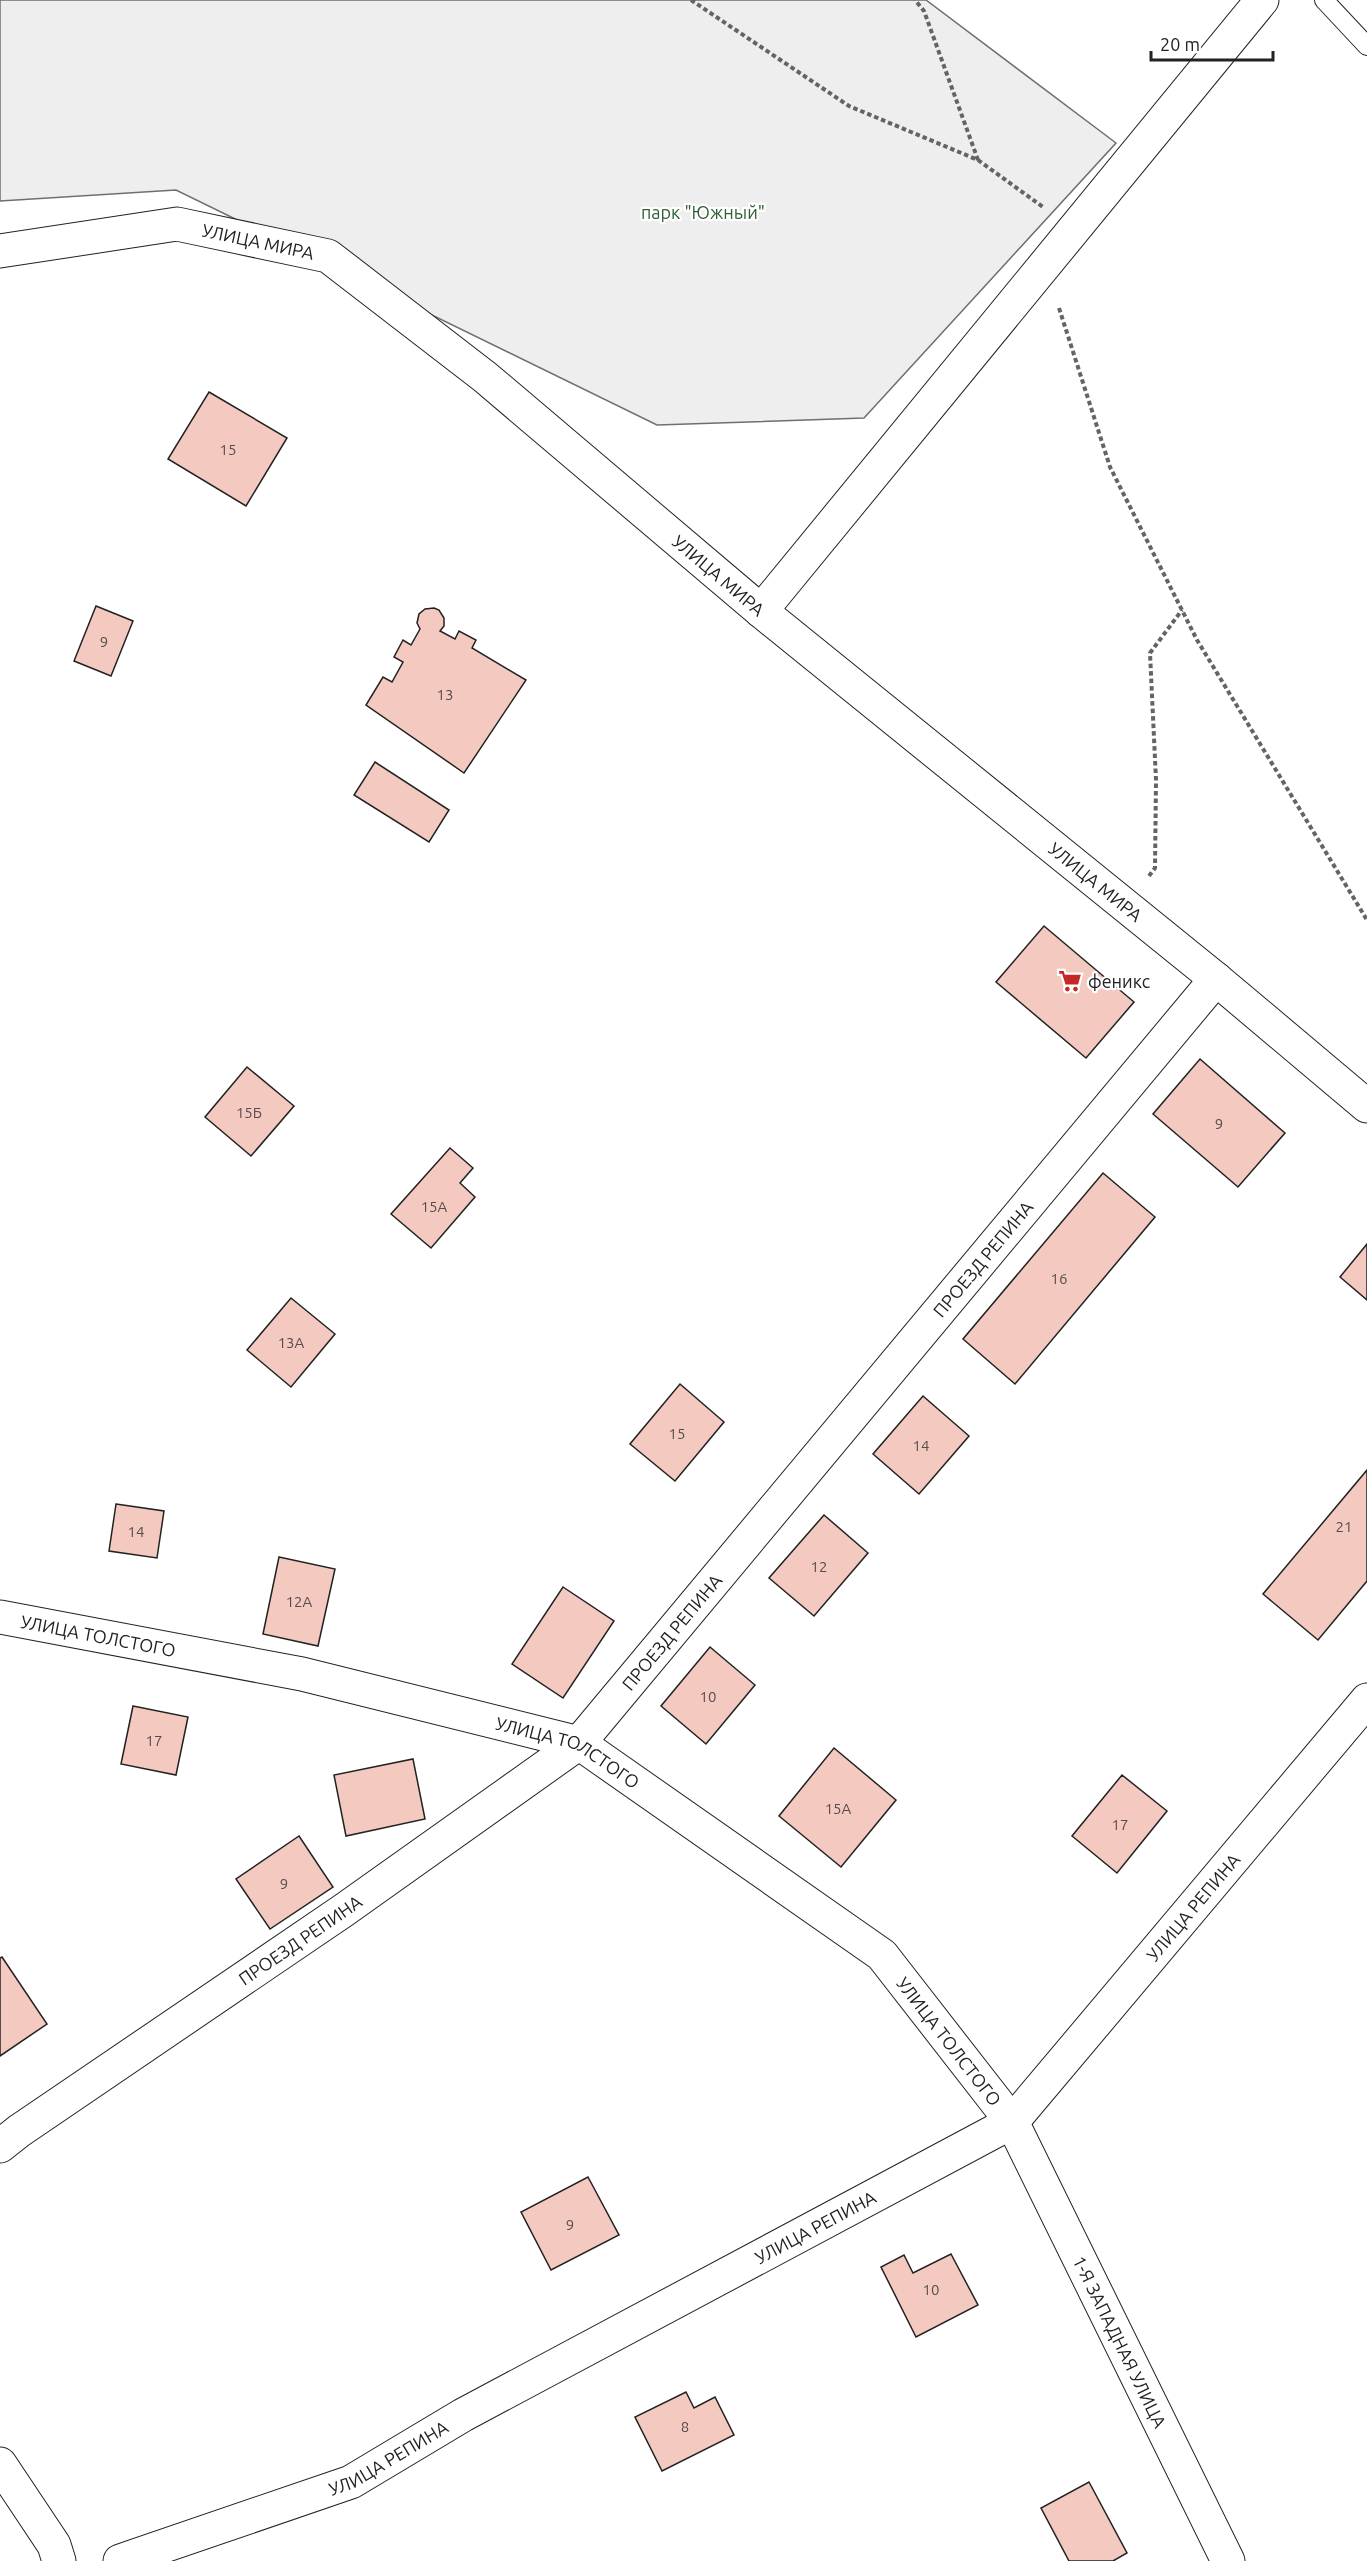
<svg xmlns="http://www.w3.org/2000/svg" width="1367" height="2561" font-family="Ubuntu,sans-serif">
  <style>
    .green { fill: #eee; stroke: #6f6f6f; stroke-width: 1.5 }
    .building { fill: #f3c9c0; stroke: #222; stroke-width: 1.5 }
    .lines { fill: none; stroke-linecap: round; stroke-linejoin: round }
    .service-casing { stroke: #222; stroke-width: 20 }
    .minor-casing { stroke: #222; stroke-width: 35 }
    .path { stroke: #646464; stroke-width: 4; stroke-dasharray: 4.5 3; stroke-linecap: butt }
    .service { stroke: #fff; stroke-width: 18 }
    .minor { stroke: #fff; stroke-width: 33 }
    .labels { text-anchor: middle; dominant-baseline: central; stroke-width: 4.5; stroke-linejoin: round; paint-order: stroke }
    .number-label { font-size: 15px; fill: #564c4a }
    .park-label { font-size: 18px; fill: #2f5e38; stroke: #fff }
    .street-label { font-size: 18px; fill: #222; stroke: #fff }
    .poi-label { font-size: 18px; fill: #222; stroke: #fff; text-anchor: start }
  </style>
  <rect width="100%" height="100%" fill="#fff"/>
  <polygon class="green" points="0,0 926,0 1116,143 864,418 657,425 176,190 0,201"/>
  <g class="building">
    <polygon points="209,392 287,438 246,506 168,459"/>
    <polygon points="96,606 133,621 111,676 74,661"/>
    <polygon points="434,608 439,610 444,618 444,626 440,631 455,639 459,631 476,640 472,648 526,680 464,773 366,705 383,677 392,682 403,662 394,657 403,640 411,645 420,629 417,623 419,614 425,609"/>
    <polygon points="375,762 449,810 429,842 354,795"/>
    <polygon points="1044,926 1134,1002 1086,1058 996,982"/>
    <polygon points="1200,1059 1285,1133 1238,1187 1153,1114"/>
    <polygon points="247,1067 294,1106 251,1156 205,1117"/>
    <polygon points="450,1148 473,1168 460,1183 475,1197 431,1248 391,1214"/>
    <polygon points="1103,1173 1155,1217 1015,1384 963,1339"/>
    <polygon points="1367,1244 1367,1300 1340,1277"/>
    <polygon points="291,1298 335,1334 291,1387 247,1350"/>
    <polygon points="680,1384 724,1422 675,1481 630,1444"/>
    <polygon points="923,1396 969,1436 919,1494 873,1454"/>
    <polygon points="1367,1470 1367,1581 1318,1640 1263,1594"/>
    <polygon points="116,1504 164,1511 157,1558 109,1551"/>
    <polygon points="824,1515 868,1553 814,1616 769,1578"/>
    <polygon points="279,1557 335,1569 318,1646 263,1634"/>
    <polygon points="563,1587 614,1621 563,1698 512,1664"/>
    <polygon points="710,1647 755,1685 706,1744 661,1706"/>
    <polygon points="133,1706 188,1717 176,1775 121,1764"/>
    <polygon points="834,1748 896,1800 841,1867 779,1816"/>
    <polygon points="413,1759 425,1819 346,1836 334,1775"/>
    <polygon points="1122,1775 1167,1811 1117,1873 1072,1836"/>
    <polygon points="299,1836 333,1887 270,1929 236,1879"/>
    <polygon points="2,1957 47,2024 0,2056 0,1958"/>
    <polygon points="588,2177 619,2235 551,2270 521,2212"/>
    <polygon points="951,2254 978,2305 916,2337 881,2267 904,2255 913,2273"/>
    <polygon points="686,2392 694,2408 715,2397 734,2435 662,2471 635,2417"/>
    <polygon points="1089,2482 1127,2553 1113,2561 1069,2561 1041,2508"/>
  </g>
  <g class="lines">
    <g class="service-casing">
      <polyline id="service" points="1324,0 1367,46"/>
    </g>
    <g class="minor-casing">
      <g id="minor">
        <path id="s1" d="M0 251 177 224 328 256 485 377 761 611 1216 979 1367 1106"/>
        <polyline points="761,611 1262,0"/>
        <path id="s2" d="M0 1617 302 1674 579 1743 882 1955 1012 2122 1228 2561"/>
        <path id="s3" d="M0 2146 19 2131 344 1910 579 1743 1216 979"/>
        <polyline points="0,2464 54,2545 59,2561"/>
        <path id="s4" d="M120 2561 351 2482 463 2415 1012 2122 1367 1700"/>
      </g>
    </g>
    <g class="path">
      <polyline points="691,0 849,106 978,160 924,11 915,0"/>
      <polyline points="978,160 1043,207"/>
      <polyline points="1059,308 1110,467 1197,640 1367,920"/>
      <polyline points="1149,876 1155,868 1156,780 1150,653 1182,610"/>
    </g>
    <use href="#service" class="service"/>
    <use href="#minor" class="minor"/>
  </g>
  <defs>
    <g id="supermarket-bare" transform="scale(1.8)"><path d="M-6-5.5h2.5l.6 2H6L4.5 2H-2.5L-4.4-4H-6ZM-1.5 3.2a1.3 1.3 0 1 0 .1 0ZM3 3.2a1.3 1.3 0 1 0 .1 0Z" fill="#c62828" stroke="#fff" stroke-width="2.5" paint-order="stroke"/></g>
  </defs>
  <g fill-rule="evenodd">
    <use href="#supermarket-bare" x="1070" y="981"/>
  </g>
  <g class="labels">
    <g class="number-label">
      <text x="228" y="449">15</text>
      <text x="104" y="641">9</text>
      <text x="445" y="694">13</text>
      <text x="249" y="1112">15Б</text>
      <text x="1219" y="1123">9</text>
      <text x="434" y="1206">15А</text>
      <text x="1059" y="1278">16</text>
      <text x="291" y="1342">13А</text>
      <text x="677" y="1433">15</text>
      <text x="921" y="1445">14</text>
      <text x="1344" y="1526">21</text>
      <text x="136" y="1531">14</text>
      <text x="819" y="1566">12</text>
      <text x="299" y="1601">12А</text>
      <text x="708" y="1696">10</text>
      <text x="154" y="1740">17</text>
      <text x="838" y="1808">15А</text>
      <text x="1120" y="1824">17</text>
      <text x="284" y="1883">9</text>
      <text x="570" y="2224">9</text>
      <text x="931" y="2289">10</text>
      <text x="685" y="2426">8</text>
    </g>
    <g class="park-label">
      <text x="703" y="212">парк "Южный"</text>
    </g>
    <g class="street-label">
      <text stroke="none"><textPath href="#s1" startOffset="262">УЛИЦА МИРА</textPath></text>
      <text stroke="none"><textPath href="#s1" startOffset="838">УЛИЦА МИРА</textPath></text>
      <text stroke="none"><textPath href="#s1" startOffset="1324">УЛИЦА МИРА</textPath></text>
      <text stroke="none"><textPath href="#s3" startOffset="1336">ПРОЕЗД РЕПИНА</textPath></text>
      <text stroke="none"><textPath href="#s3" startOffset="850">ПРОЕЗД РЕПИНА</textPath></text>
      <text stroke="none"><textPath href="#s2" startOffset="100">УЛИЦА ТОЛСТОГО</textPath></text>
      <text stroke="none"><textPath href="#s2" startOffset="586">УЛИЦА ТОЛСТОГО</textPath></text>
      <text stroke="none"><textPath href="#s4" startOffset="1278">УЛИЦА РЕПИНА</textPath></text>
      <text stroke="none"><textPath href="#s3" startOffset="364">ПРОЕЗД РЕПИНА</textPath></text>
      <text stroke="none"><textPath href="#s2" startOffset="1072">УЛИЦА ТОЛСТОГО</textPath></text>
      <text stroke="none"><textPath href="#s4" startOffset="774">УЛИЦА РЕПИНА</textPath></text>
      <text stroke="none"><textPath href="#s2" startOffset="1419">1-Я ЗАПАДНАЯ УЛИЦА</textPath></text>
      <text stroke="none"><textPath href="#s4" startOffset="288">УЛИЦА РЕПИНА</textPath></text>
    </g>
    <g class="poi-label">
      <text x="1088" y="981">феникс</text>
    </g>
  </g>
  <path d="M1151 51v9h122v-9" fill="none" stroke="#222222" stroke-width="3"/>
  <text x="1160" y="51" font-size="18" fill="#222222" stroke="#ffffff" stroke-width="4.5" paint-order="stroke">20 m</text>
</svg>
